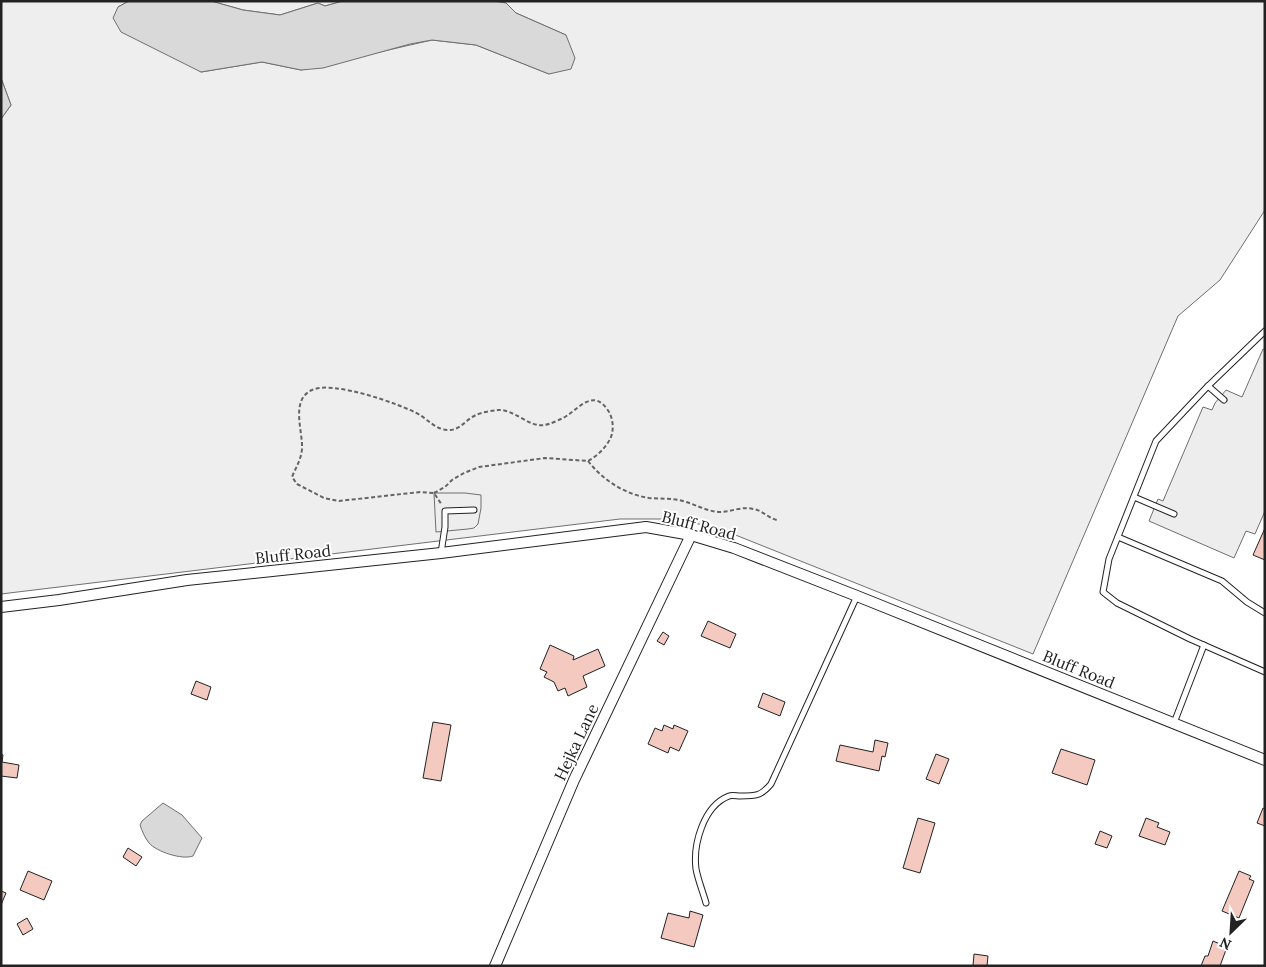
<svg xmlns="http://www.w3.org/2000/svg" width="1266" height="967" font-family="Lora,serif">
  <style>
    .green { fill: #eee; stroke: #6f6f6f }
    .parking { fill: #ededed; stroke: #6f6f6f }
    .water { fill: #d9d9d9; stroke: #6f6f6f }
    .building { fill: #f3c9c0; stroke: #222 }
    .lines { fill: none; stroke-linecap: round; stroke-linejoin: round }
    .lane-casing { stroke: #222; stroke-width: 7 }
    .street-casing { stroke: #222; stroke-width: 12 }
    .path { stroke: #646464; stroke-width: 2; stroke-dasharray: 4 2.5; stroke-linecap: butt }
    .lane { stroke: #fff; stroke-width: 5 }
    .street { stroke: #fff; stroke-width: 10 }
    .labels { text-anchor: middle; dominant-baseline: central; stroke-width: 4; stroke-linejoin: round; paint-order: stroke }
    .street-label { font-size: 16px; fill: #222; stroke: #fff }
  </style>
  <rect width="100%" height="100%" fill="#fff"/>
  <g class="green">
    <polygon points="1,1 129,1 118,7 201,72 262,62 301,70 432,40 476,45 549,74 566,35 516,13 506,3 494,1 1265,1 1265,210 1220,280 1178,316 1033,654 713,526 664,519 620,519 1,594 1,119 11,105 1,78"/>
    <polygon points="211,1 343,1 325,6 318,3 280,15 243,10"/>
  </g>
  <g class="parking">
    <polygon points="1263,349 1265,350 1265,511 1255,534 1246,531 1234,558 1149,521 1158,499 1163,501 1203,407 1212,410 1215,403 1226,390 1242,397"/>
    <polygon points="434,493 465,493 481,495 481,508 478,524 474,528 468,529 436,532"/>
  </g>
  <g class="water">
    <polygon points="129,1 211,1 243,10 280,15 318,3 325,6 343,1 494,1 506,3 516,13 566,35 575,58 571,69 549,74 476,45 432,40 410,44 323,68 301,70 262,62 201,72 121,32 113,18 118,7"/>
    <polygon points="1,78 11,105 1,119"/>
    <path d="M163 803 182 815 202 838 193 856C182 860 157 852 149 843 145 838 142 831 140 825L142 821Z"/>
  </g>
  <g class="building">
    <polygon points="1265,528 1265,560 1253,555"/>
    <polygon points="708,621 736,634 730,648 701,636"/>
    <polygon points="663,632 669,636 664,645 657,641"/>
    <polygon points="550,645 574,656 573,660 598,649 605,666 583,676 587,687 568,696 565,688 558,691 554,682 544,677 547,672 540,669"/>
    <polygon points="196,681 211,687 207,700 191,694"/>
    <polygon points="763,693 785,702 780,716 758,707"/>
    <polygon points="433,722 451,725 441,781 423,778"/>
    <polygon points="664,725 673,729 674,725 688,731 679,751 670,747 668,753 648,744 655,728 662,731"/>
    <polygon points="875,740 888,743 885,757 882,756 879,771 836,761 840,745 873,752"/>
    <polygon points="1061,749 1095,760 1087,785 1052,773"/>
    <polygon points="1,754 3,755 2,762 19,765 17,778 1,776"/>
    <polygon points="936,754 949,759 939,784 926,779"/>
    <polygon points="1263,808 1265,809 1265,826 1257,823"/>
    <polygon points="918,818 935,823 920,873 903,868"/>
    <polygon points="1146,818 1159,823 1157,827 1170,832 1165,845 1139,836"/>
    <polygon points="1100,831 1112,836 1107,848 1095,844"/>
    <polygon points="128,848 142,857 136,866 123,857"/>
    <polygon points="28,871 52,881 44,900 20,890"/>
    <polygon points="1239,871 1251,876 1249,879 1254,881 1239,918 1222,911"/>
    <polygon points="1,891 6,893 1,905"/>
    <polygon points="690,911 703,915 694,947 661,938 668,913 689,918"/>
    <polygon points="27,918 33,929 23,935 17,924"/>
    <polygon points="1213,941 1227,947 1220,966 1201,966 1205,956 1208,956"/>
    <polygon points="974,954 988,956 987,966 973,966"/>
  </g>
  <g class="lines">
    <g class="lane-casing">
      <g id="lane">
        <polyline points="1265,331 1208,386 1156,441 1109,559 1103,592 1117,603 1190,639 1265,672"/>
        <polyline points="1208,386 1224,400"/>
        <polyline points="1134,497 1174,514"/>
        <polyline points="1118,537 1222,581 1247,602 1265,613"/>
        <polyline points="441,553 445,527 445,511 474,510"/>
        <polyline points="1174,723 1204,645"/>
        <path d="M706 903C703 892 698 880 696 869 693 845 703 806 729 796 732 795 737 796 740 796 756 796 761 796 771 784L857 596"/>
      </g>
    </g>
    <g class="street-casing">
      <g id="street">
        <polyline points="1,607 59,600 187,580 441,553 646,527 691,535 734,548 857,596 1265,760"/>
        <polyline points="495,966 574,780 691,535"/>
      </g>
    </g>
    <g class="path">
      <path d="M588 461C603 480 624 494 649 498 659 499 669 498 679 500 693 503 705 511 719 512 731 512 742 506 753 509 762 510 768 518 777 520"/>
      <path d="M434 493 445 487 452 480 464 473 479 467 545 458 588 461C597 456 606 448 611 437 614 429 613 419 609 412 595 389 582 405 568 415 564 418 549 425 544 425 530 428 514 409 498 410 491 411 482 412 476 415 465 420 460 431 447 430 436 429 429 421 420 415 401 404 332 380 312 390 290 400 303 431 302 449 301 460 296 467 292 477L297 484 324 498 339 501 420 492 434 493 442 505"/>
    </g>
    <use href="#lane" class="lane"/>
    <use href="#street" class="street"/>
  </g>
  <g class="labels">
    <g class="street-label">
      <text transform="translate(699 525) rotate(14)">Bluff Road</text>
      <text transform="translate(293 554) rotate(-6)">Bluff Road</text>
      <text transform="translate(1079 669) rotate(22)">Bluff Road</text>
      <text transform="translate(576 742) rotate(-65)">Hejka Lane</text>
    </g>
  </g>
  <rect width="1266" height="967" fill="none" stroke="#222222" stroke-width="5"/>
  <g transform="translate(1231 932) rotate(205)" stroke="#ffffff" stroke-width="4" paint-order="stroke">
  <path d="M0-4L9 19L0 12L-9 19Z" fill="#222222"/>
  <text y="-8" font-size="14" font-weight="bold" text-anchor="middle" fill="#222222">N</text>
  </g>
</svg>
